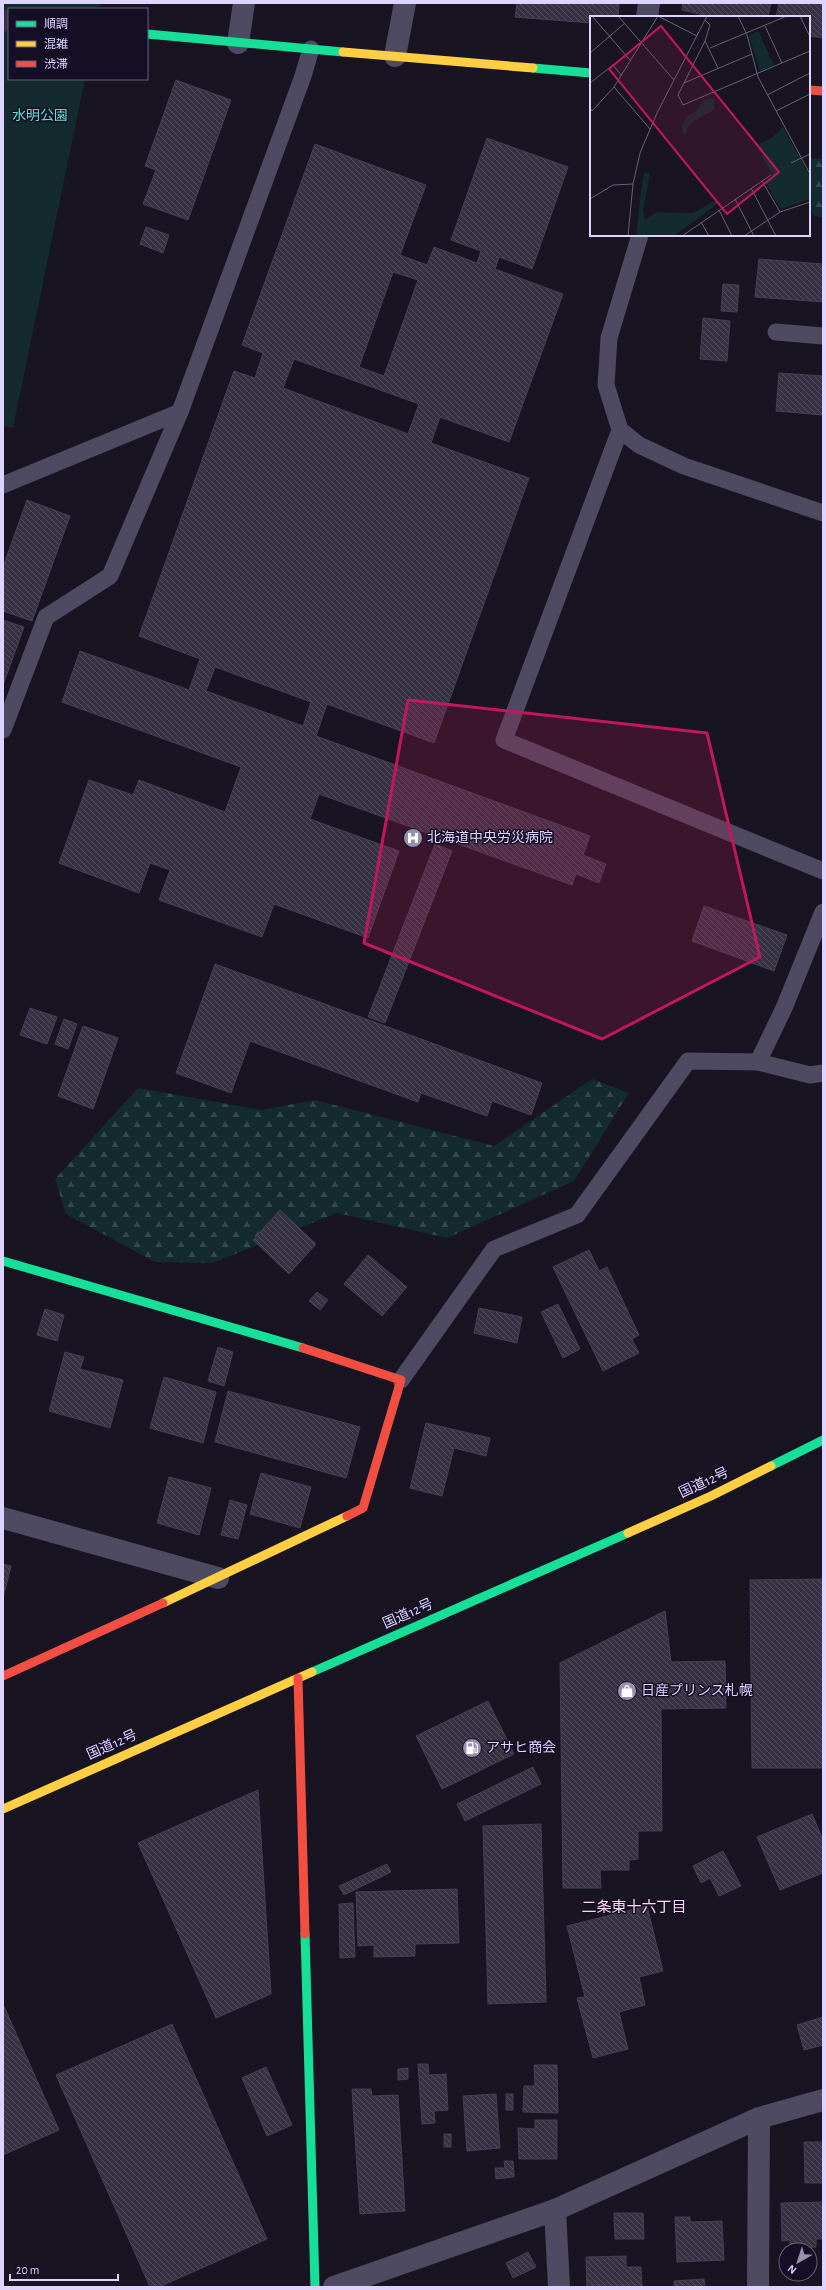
<svg xmlns="http://www.w3.org/2000/svg" width="826" height="2290" font-family="'Alegreya Sans','Noto Sans JP',sans-serif">
  <style>
    .forest { fill: url(#forest-firs) }
    .park { fill: #132a2e }
    .building { fill: url(#building-back-hatch); stroke: #453f54; fill-rule: evenodd }
    .lines { fill: none; stroke-linecap: round; stroke-linejoin: round }
    .secondary-tunnel { stroke: #363142; stroke-width: 22; stroke-dasharray: 22 11; stroke-linecap: butt }
    .lane { stroke: #4d4a61; stroke-width: 17 }
    .street { stroke: #4d4a61; stroke-width: 22 }
    .fast { stroke: #16e098; stroke-width: 9 }
    .slow { stroke: #ffcf43; stroke-width: 9 }
    .jam { stroke: #f24e42; stroke-width: 9 }
    .marked { fill: #c2185b; fill-opacity: 0.2; stroke: #c2185b; stroke-width: 3; stroke-linejoin: round }
    .labels { text-anchor: middle; dominant-baseline: central; stroke-width: 3; stroke-linejoin: round; paint-order: stroke }
    .park-label { font-size: 14px; fill: #61dfca; stroke: #150f26 }
    .poi-label { font-size: 14px; fill: #ddd5ff; stroke: #150f26; text-anchor: start }
    .street-label { font-size: 14px; fill: #ddd5ff; stroke: #150f26 }
    .neighbourhood-label { font-size: 15px; fill: #ffd7ec; stroke: #150f26 }
    .inset-road { fill: none; stroke: #67617a; stroke-width: 1 }
    .view { fill: #c2185b; fill-opacity: 0.15; stroke: #c2185b; stroke-width: 2 }
    .inset-edge { fill: none; stroke: #ddd5ff; stroke-width: 2 }
  </style>
  <defs>
    <pattern id="forest-firs" width="22" height="20" patternUnits="userSpaceOnUse"><rect width="22" height="20" fill="#132a2e"/><path d="M5 1l3.5 6h-7zM16 11l3.5 6h-7z" fill="#35484d"/></pattern>
    <pattern id="building-back-hatch" width="6" height="6" patternUnits="userSpaceOnUse"><rect width="6" height="6" fill="#363243"/><path d="M-1 5l2 2M0 0l6 6M5-1l2 2" fill="none" stroke="#534f5f"/></pattern>
  </defs>
  <rect width="100%" height="100%" fill="#181421"/>
  <g class="forest">
    <polygon points="809,158 823,159 823,217 815,216 809,207"/>
    <polygon points="592,1079 629,1093 574,1181 447,1238 337,1213 213,1263 155,1262 66,1214 55,1179 138,1088 262,1110 315,1100 494,1146"/>
  </g>
  <polygon class="park" points="3,3 100,3 99,9 9,9 9,79 85,79 13,428 3,426"/>
  <g class="building">
    <polygon points="517,3 619,3 618,17 591,17 591,23 515,17"/>
    <polygon points="683,3 771,3 768,17 712,17 682,10"/>
    <polygon points="779,3 823,3 823,38 809,36 809,17 776,17"/>
    <polygon points="176,80 231,100 188,220 143,204 156,170 145,166"/>
    <path d="M487 138 568 167 532 269 499 257 495 269 563 294 509 442 440 417 431 443 529 478 434 743 327 704 316 736 590 836 583 855 606 864 599 883 576 874 572 885 319 794 310 819 399 851 368 938 274 904 262 937 159 900 170 870 150 863 139 893 59 863 89 780 133 795 139 780 225 812 241 767 62 702 80 651 189 690 200 659 139 636 234 371 255 378 263 353 242 345 315 144 426 185 400 255 427 265 434 247 477 263 481 251 451 240ZM393 272 418 280 384 376 359 367ZM294 359 419 404 408 434 283 388ZM215 667 311 702 303 726 206 691Z"/>
    <polygon points="146,227 169,235 163,253 140,244"/>
    <polygon points="759,259 823,264 823,302 755,297"/>
    <polygon points="723,284 739,285 737,312 721,311"/>
    <polygon points="703,318 730,321 727,361 700,359"/>
    <polygon points="779,373 823,376 823,415 776,411"/>
    <polygon points="27,500 70,516 32,621 3,611 3,567"/>
    <polygon points="3,620 24,627 3,685"/>
    <polygon points="435,844 452,851 385,1023 368,1017"/>
    <polygon points="704,906 787,935 774,971 692,941"/>
    <polygon points="215,964 542,1083 531,1115 492,1101 487,1116 421,1093 418,1102 250,1041 231,1093 176,1073"/>
    <polygon points="30,1008 57,1017 47,1044 20,1035"/>
    <polygon points="64,1019 77,1024 68,1049 55,1044"/>
    <polygon points="83,1026 118,1038 93,1109 58,1096"/>
    <polygon points="280,1210 316,1244 289,1274 253,1240"/>
    <polygon points="589,1250 599,1271 607,1267 639,1335 632,1339 639,1353 603,1371 553,1267"/>
    <polygon points="368,1255 407,1287 382,1316 344,1284"/>
    <polygon points="317,1292 328,1300 320,1310 309,1301"/>
    <polygon points="558,1304 580,1349 563,1358 541,1312"/>
    <polygon points="479,1308 522,1317 517,1343 474,1333"/>
    <polygon points="45,1309 64,1315 57,1341 37,1335"/>
    <polygon points="218,1347 233,1352 224,1386 208,1381"/>
    <polygon points="65,1352 84,1357 80,1369 123,1380 110,1428 49,1411"/>
    <polygon points="164,1377 216,1392 203,1443 150,1428"/>
    <polygon points="228,1391 360,1427 346,1478 215,1442"/>
    <polygon points="426,1423 490,1438 486,1456 454,1448 442,1496 410,1488"/>
    <polygon points="261,1473 311,1487 300,1528 250,1514"/>
    <polygon points="169,1477 211,1488 199,1535 157,1523"/>
    <polygon points="230,1500 247,1505 238,1539 221,1535"/>
    <polygon points="3,1564 11,1566 3,1598"/>
    <polygon points="822,1579 823,1768 752,1768 750,1580"/>
    <polygon points="665,1611 671,1662 725,1661 726,1708 661,1709 662,1831 638,1831 638,1859 629,1860 629,1870 600,1870 601,1888 563,1888 560,1663"/>
    <polygon points="488,1701 514,1754 442,1789 416,1736"/>
    <polygon points="533,1767 541,1784 465,1821 457,1804"/>
    <polygon points="258,1790 271,1994 216,2018 138,1843"/>
    <polygon points="812,1814 823,1840 823,1873 780,1890 757,1837"/>
    <polygon points="541,1824 546,2002 488,2004 483,1826"/>
    <polygon points="723,1851 741,1886 719,1896 710,1878 701,1883 693,1866"/>
    <polygon points="387,1864 391,1872 344,1895 339,1886"/>
    <polygon points="457,1889 459,1943 415,1944 415,1956 374,1957 374,1945 358,1946 356,1892"/>
    <polygon points="353,1903 355,1957 340,1958 339,1904"/>
    <polygon points="647,1906 663,1971 639,1977 645,2005 619,2012 628,2049 593,2058 577,1998 585,1997 567,1926"/>
    <polygon points="3,2004 59,2130 3,2155"/>
    <polygon points="823,2017 823,2045 804,2050 797,2025"/>
    <polygon points="172,2024 267,2239 159,2287 150,2287 56,2075"/>
    <polygon points="418,2064 428,2064 429,2075 446,2074 448,2110 434,2111 435,2123 422,2124"/>
    <polygon points="534,2065 557,2065 558,2113 523,2112 524,2086 535,2086"/>
    <polygon points="266,2067 292,2125 267,2136 242,2078"/>
    <polygon points="408,2068 408,2079 398,2080 398,2069"/>
    <polygon points="352,2089 371,2089 372,2096 398,2095 405,2211 360,2214"/>
    <polygon points="496,2094 500,2148 467,2151 463,2096"/>
    <rect x="506" y="2094" width="7" height="16"/>
    <polygon points="535,2120 557,2120 557,2159 519,2159 518,2128 535,2129"/>
    <rect x="444" y="2134" width="7" height="13"/>
    <polygon points="804,2142 823,2142 823,2183 805,2183"/>
    <polygon points="504,2161 513,2161 514,2177 496,2179 495,2168 505,2168"/>
    <polygon points="823,2202 823,2239 816,2239 816,2247 790,2248 790,2240 782,2241 781,2203"/>
    <polygon points="614,2213 643,2213 644,2239 615,2239"/>
    <polygon points="675,2217 690,2217 690,2222 722,2221 724,2260 677,2262"/>
    <polygon points="528,2252 536,2267 513,2278 506,2263"/>
    <polygon points="626,2256 626,2267 641,2267 642,2287 587,2287 586,2257"/>
    <polygon points="704,2279 705,2287 674,2287 674,2281"/>
  </g>
  <g class="lines">
    <polyline class="secondary-tunnel" points="3,20 9,21"/>
    <g class="lane">
      <polyline points="640,235 609,338 606,385 620,430 639,445 684,466 823,513"/>
      <polyline points="776,332 823,336"/>
      <polyline points="620,430 504,740 823,871"/>
      <polyline points="3,485 180,412"/>
      <polyline points="3,730 46,617 110,576 180,412 303,76 311,49"/>
      <polyline points="758,1062 810,1075 823,1073"/>
      <polyline points="401,1380 494,1249 577,1215 688,1061 758,1062 784,1008 823,912"/>
    </g>
    <g class="street">
      <polyline points="647,17 649,3"/>
      <polyline points="238,43 244,3"/>
      <polyline points="395,56 405,3"/>
      <polyline points="3,1518 218,1578"/>
      <polyline points="555,2210 559,2287"/>
      <polyline points="334,2287 555,2210 759,2118 823,2100"/>
      <polyline points="758,2287 759,2118"/>
    </g>
    <g class="fast">
      <polyline points="147,34 343,52"/>
      <polyline points="533,68 591,73"/>
      <polyline points="3,1261 303,1348"/>
      <polyline points="771,1466 823,1440"/>
      <polyline points="312,1672 628,1533"/>
      <polyline points="305,1934 315,2287"/>
    </g>
    <g class="slow">
      <polyline points="343,52 533,68"/>
      <polyline points="628,1533 711,1496 771,1466"/>
      <polyline points="163,1603 347,1516"/>
      <polyline points="3,1809 312,1672"/>
    </g>
    <g class="jam">
      <polyline points="809,90 823,91"/>
      <polyline points="303,1348 401,1380 363,1508 347,1516"/>
      <polyline points="3,1676 163,1603"/>
      <polyline points="298,1678 305,1934"/>
    </g>
  </g>
  <path class="marked" d="M408 700 707 733 760 957 602 1039 364 943Z"/>
  <defs>
    <g id="hospital-disc" transform="scale(1)"><circle r="9.5" fill="#9891b1" stroke="#150f26"/><path d="M-5-5h3v3.5h4V-5h3V5h-3V1.5h-4V5h-3Z" fill="#fff"/></g>
    <g id="shop-disc" transform="scale(1)"><circle r="9.5" fill="#9891b1" stroke="#150f26"/><path d="M-5-2.5h2.3a2.7 3.5 0 0 1 5.4 0H5L5.5 6h-11ZM-1.5-2.5h3a1.5 2.3 0 0 0-3 0Z" fill="#fff"/></g>
    <g id="fuel-disc" transform="scale(1)"><circle r="9.5" fill="#9891b1" stroke="#150f26"/><path d="M-5.5-6h7V0h2V4h1.3V-2.5L3-4.5l.8-.8L6-3V5H2.5V1h-1V6h-7ZM-4.2-4.7v3.2H.2V-4.7Z" fill="#fff"/></g>
  </defs>
  <g fill-rule="evenodd">
    <use href="#hospital-disc" x="413" y="838"/>
    <use href="#shop-disc" x="627" y="1691"/>
    <use href="#fuel-disc" x="472" y="1748"/>
  </g>
  <g class="labels">
    <g class="park-label">
      <text x="40" y="116">水明公園</text>
    </g>
    <g class="poi-label">
      <text x="427" y="838">北海道中央労災病院</text>
      <text x="641" y="1691">日産プリンス札幌</text>
      <text x="486" y="1748">アサヒ商会</text>
    </g>
    <g class="street-label">
      <text transform="translate(704 1483) rotate(-25)">国道12号</text>
      <text transform="translate(408 1614) rotate(-24)">国道12号</text>
      <text transform="translate(112 1745) rotate(-24)">国道12号</text>
    </g>
    <g class="neighbourhood-label">
      <text x="634" y="1907">二条東十六丁目</text>
    </g>
  </g>
  <g transform="translate(590 16)">
    <rect width="220" height="220" fill="#181421"/>
    <path d="M122 82 125 84 124 94 99 108 96 118 93 119 92 110 97 100 105 96 114 84ZM58 156 60 158 53 194 55 204 67 196 103 197 126 184 130 186 84 220H46L51 175 54 157Z" fill="#132a2e"/>
    <path d="M168 15 184 49 170 55 159 20ZM193 111 220 161V183L194 192H190L176 167 183 161 166 129 182 122Z" fill="#132a2e"/>
    <path class="inset-road" d="M2 0 40 44M28 0 84 64M68 0 107 20M148 0 157 19 168 61 220 158M210 0 220 21M115 4 120 9 115 25 128 52M175 10 192 47M115 25 88 79 93 89 220 35M120 32 197 0M0 37 35 7M0 67 23 49 32 60M94 67 162 38M24 71 60 113M177 79 220 57M0 92 2 95 24 71 68 0M186 95 220 78M201 147 220 138M172 165 190 196M161 172 186 220M0 183 23 169 43 168M145 183 164 220M129 194 142 220M111 206 119 220M38 220 43 168 50 137 67 97 117 0M92 220 181 159M154 220 190 196 220 186"/>
    <path class="view" d="M71 10 189 156 137 198 19 53Z"/>
    <rect width="220" height="220" class="inset-edge"/>
  </g>
  <rect width="826" height="2290" fill="none" stroke="#ddd5ff" stroke-width="8"/>
  <rect x="8" y="8" width="140" height="72" fill="#150f26" stroke="#655e7d"/>
  <rect x="16" y="21" width="20" height="6" fill="#16e098" stroke="#655e7d"/>
  <text x="44" y="28" font-size="12" fill="#ddd5ff">順調</text>
  <rect x="16" y="41" width="20" height="6" fill="#ffcf43" stroke="#655e7d"/>
  <text x="44" y="48" font-size="12" fill="#ddd5ff">混雑</text>
  <rect x="16" y="61" width="20" height="6" fill="#f24e42" stroke="#655e7d"/>
  <text x="44" y="68" font-size="12" fill="#ddd5ff">渋滞</text>
  <g transform="translate(798 2262) rotate(219)"><circle r="19" fill="#150f26" stroke="#655e7d"/>
  <path d="M0-3L7 15L0 10L-7 15Z" fill="#9891b1"/>
  <text y="-6" font-size="11" font-weight="bold" text-anchor="middle" fill="#ddd5ff">N</text>
  </g>
  <path d="M10 2274v6h108v-6" fill="none" stroke="#ddd5ff" stroke-width="2"/>
  <text x="16" y="2274" font-size="12" fill="#ddd5ff" stroke="#150f26" stroke-width="3" paint-order="stroke">20 m</text>
</svg>
